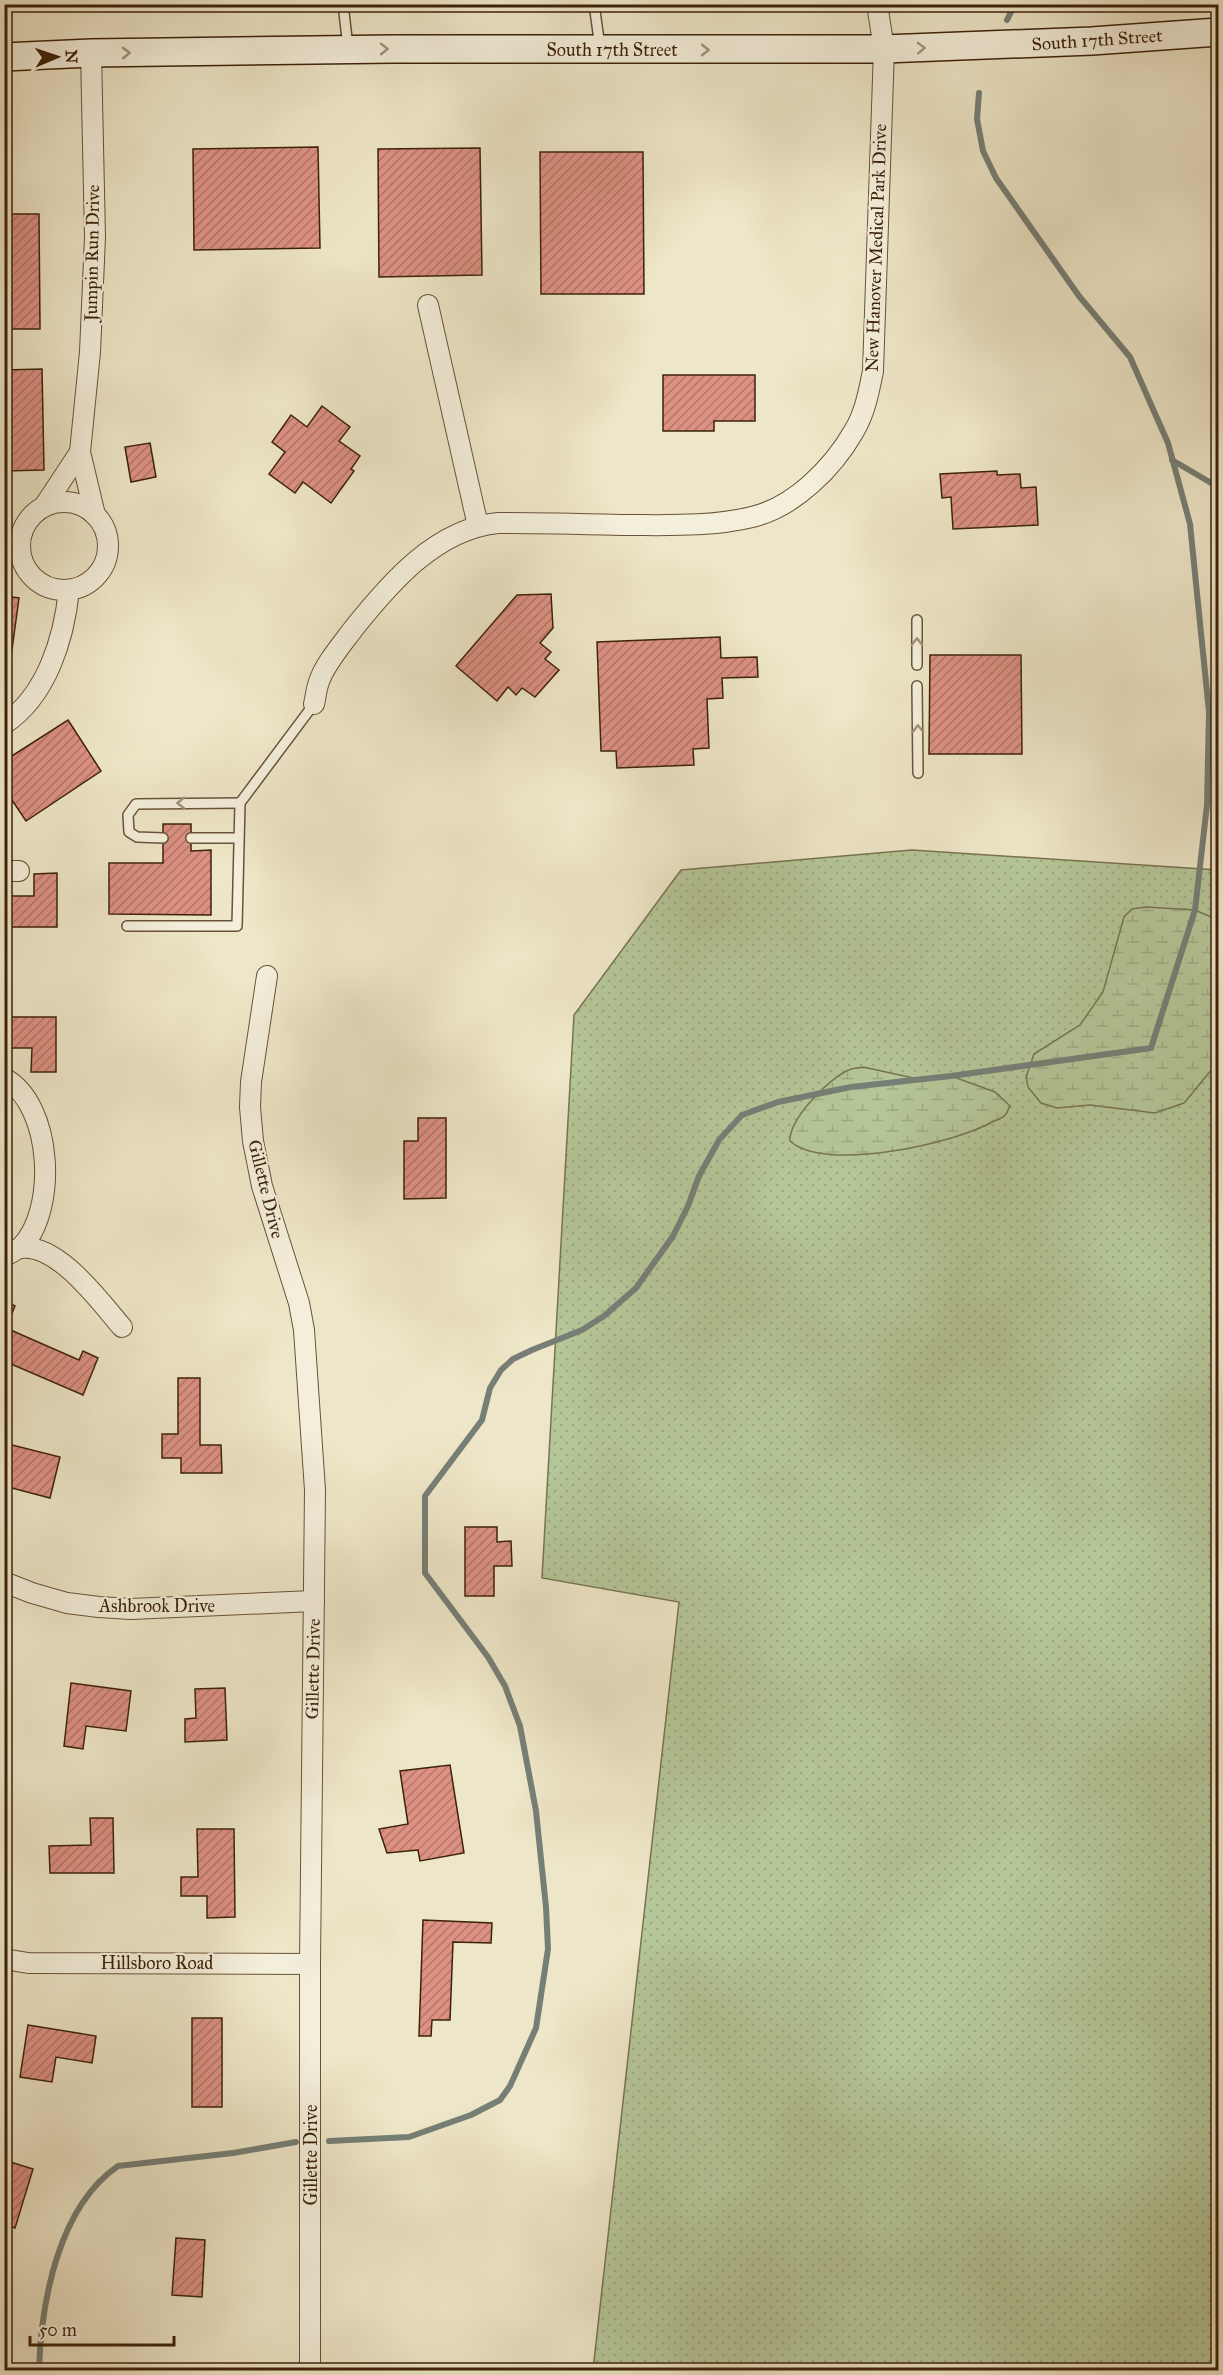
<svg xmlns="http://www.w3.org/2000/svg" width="1223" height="2375" font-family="'IM FELL Great Primer',serif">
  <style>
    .grass { fill: url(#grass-dots); stroke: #787450; stroke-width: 1.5 }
    .wetland { fill: url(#wetland-marsh); stroke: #787450; stroke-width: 1.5 }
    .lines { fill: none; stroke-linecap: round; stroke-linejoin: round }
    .stream { stroke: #767f76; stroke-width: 6 }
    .building { fill: url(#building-hatch); stroke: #3c2208; stroke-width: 1.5 }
    .service-casing { stroke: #685338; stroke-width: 12 }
    .minor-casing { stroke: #685338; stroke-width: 22 }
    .secondary-casing { stroke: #3c2208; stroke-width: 30 }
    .service { stroke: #f4efdb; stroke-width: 9 }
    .minor { stroke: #f4efdb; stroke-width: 20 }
    .secondary { stroke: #f4efdb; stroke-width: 27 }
    .oneway { stroke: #a1937c }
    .labels { text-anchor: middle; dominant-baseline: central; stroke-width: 4.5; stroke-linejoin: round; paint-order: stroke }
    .street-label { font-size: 18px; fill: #3c2208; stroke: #f4efdb }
  </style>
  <defs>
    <pattern id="grass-dots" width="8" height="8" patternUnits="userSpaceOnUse" patternTransform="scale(1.5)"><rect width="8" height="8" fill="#b5c698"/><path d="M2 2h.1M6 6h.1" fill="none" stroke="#9daa82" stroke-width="1.8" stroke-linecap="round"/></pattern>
    <pattern id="wetland-marsh" width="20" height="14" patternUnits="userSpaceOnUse" patternTransform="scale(1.5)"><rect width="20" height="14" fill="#b5c698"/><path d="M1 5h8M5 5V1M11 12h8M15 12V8" fill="none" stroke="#9daa82"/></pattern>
    <pattern id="building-hatch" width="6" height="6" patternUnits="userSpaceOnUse" patternTransform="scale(1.5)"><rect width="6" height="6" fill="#dd9183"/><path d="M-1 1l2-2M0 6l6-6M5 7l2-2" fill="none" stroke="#b47669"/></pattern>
  </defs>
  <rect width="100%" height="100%" fill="#eee6c8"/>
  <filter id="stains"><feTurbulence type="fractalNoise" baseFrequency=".00333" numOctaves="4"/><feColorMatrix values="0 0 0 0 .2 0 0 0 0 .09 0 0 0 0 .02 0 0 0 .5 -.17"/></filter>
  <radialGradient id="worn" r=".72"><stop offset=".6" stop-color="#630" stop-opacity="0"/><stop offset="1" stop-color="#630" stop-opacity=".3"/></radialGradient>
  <polygon class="grass" points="912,850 1218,870 1218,2370 593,2370 679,1602 542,1578 574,1015 681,870"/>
  <g class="wetland">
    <polygon points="1146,907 1195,910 1218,920 1218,1062 1184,1103 1155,1113 1090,1105 1057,1108 1041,1103 1028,1087 1026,1077 1034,1054 1080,1025 1103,992 1124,917 1132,909"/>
    <path d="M863 1067 918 1079 951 1076 995 1092 1010 1106C1008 1109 1008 1112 1006 1114 1004 1117 997 1120 994 1121 957 1143 824 1173 790 1141 789 1119 829 1078 849 1070 853 1068 859 1068 863 1067Z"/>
  </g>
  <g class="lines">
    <g class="stream">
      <polyline points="1007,20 1015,4"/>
      <polyline points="1172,460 1218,487"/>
      <polyline points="329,2141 409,2137 471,2115 500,2100 510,2086 536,2028 548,1949 546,1907 536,1811 520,1726 505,1686 488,1657 425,1573 425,1496 482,1420 490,1388 501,1370 513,1359 532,1350 582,1330 604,1316 636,1288 673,1236 688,1206 699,1176 719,1140 742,1115 778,1102 851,1087 951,1076 1151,1048 1195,910 1207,805 1209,712 1190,524 1168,443 1130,357 1079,296 996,178 983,151 977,119 979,93"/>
      <path d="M39 2370C41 2303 58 2207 118 2166L233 2153 296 2142"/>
    </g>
  </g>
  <g class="building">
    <polygon points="318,147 320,248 194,250 193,149"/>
    <polygon points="480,148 482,275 379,277 378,149"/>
    <polygon points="540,152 643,152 644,294 541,294"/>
    <polygon points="4,214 39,214 40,329 4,329"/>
    <polygon points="42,369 44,470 4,471 4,370"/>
    <polygon points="663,375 755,375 755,421 714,421 714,431 663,431"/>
    <polygon points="322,406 350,427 339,441 360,456 351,469 354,471 331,503 303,482 295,493 269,474 285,452 272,442 291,415 307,427"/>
    <polygon points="150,443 156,477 131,482 125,447"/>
    <polygon points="997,471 997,475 1020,474 1021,488 1036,487 1038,525 953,529 951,497 942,498 940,474"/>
    <polygon points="551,594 553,628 540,643 551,652 545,659 559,670 535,697 522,688 516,695 508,687 497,701 456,666 517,595"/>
    <polygon points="4,596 19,598 6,694 4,694"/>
    <polygon points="720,637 721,658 757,657 758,677 722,678 723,698 707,699 709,748 693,749 694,765 617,768 616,751 601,751 597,642"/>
    <polygon points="930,655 1021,655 1022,754 929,754"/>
    <polygon points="68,720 101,771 26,821 4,788 4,761"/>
    <polygon points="163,824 191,824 191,851 211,850 211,915 109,914 109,863 163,863"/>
    <polygon points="57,873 57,927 4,927 4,896 34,896 34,874"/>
    <polygon points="4,1017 56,1017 56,1072 31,1072 32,1048 4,1048"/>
    <polygon points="418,1118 446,1118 446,1198 404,1199 404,1141 418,1141"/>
    <polygon points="4,1301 15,1306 6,1328 79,1360 83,1351 98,1358 83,1395 4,1361"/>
    <polygon points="178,1378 200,1378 200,1445 221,1445 222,1473 181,1473 181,1458 162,1458 162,1434 178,1434"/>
    <polygon points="4,1443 60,1457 50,1498 4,1486"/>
    <polygon points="465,1527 497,1527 497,1542 511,1541 512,1566 494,1566 494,1596 465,1596"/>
    <polygon points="71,1683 131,1691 126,1731 86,1726 83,1749 64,1746"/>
    <polygon points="225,1688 227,1740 185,1742 185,1719 196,1718 195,1689"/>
    <polygon points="450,1765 464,1853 420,1861 418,1850 387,1853 379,1829 408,1824 400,1771"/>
    <polygon points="90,1818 113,1818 114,1873 50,1873 49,1846 91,1845"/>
    <polygon points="197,1829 234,1829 235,1917 207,1918 207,1896 181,1896 181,1877 198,1877"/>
    <polygon points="423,1920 492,1923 491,1943 453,1942 450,2020 432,2020 431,2036 419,2036"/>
    <rect x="192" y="2018" width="30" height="89"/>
    <polygon points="28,2025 96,2036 92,2063 56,2057 52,2082 20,2077"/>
    <polygon points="4,2160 33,2169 15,2228 4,2224"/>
    <polygon points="176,2238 205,2240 202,2297 172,2295"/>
  </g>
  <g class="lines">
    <g class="service-casing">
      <g id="service">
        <polyline points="343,4 348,47"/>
        <polyline points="594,4 600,47"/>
        <polyline points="917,665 917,620"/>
        <polyline points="917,686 918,773"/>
        <polyline points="163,838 137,837 129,832 128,815 136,804 240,803"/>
        <polyline points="191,838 237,838"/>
        <polyline points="127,926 237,926 240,803 314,704"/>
      </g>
    </g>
    <g class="minor-casing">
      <g id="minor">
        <polyline points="428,305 478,526"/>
        <polyline points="80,452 90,352 95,237 91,53"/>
        <circle cx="64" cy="546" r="44"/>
        <polyline points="45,505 80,452 95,515"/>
        <path d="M314 704C316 697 316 689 319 682 324 665 343 643 354 628 390 583 436 529 498 523 540 523 582 524 625 525 666 525 711 527 752 517 794 507 833 468 854 431 865 413 869 391 873 371L884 49 877 4"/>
        <path d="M4 724C47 696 64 638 69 590"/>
        <polyline points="4,871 19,871"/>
        <polyline points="267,976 251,1082 250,1107 253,1141 262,1186 299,1303 304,1330 315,1490 310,1964 310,2370"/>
        <path d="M4 1078C53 1104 58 1212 20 1248"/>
        <path d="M4 1256C10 1254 16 1249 21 1248 58 1243 101 1303 122 1327"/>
        <polyline points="4,1582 32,1593 67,1603 99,1607 131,1609 314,1601"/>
        <polyline points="4,1959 28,1963 310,1964"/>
      </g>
    </g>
    <g class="secondary-casing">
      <polyline id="secondary" points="4,57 91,53 393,49 884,49 1092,41 1218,32"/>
    </g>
    <use href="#service" class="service"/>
    <use href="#minor" class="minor"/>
    <use href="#secondary" class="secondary"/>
  </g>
  <defs><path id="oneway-chevron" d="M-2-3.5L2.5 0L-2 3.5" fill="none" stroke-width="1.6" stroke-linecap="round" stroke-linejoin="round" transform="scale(1.5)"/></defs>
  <g class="oneway">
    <use href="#oneway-chevron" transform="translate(921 48) rotate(-2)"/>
    <use href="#oneway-chevron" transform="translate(384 49) rotate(-1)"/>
    <use href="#oneway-chevron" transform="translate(705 50)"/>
    <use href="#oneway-chevron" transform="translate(126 53) rotate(-1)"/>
    <use href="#oneway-chevron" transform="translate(917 642) rotate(-90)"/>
    <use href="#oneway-chevron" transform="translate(918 729) rotate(-91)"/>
    <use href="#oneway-chevron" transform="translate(181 803) rotate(180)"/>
  </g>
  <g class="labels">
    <g class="street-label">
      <text transform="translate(1097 40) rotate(-4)">South 17th Street</text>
      <text x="612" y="50">South 17th Street</text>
      <text transform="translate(876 248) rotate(-88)">New Hanover Medical Park Drive</text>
      <text transform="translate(92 253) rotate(-89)">Jumpin Run Drive</text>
      <text transform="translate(266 1189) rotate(76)">Gillette Drive</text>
      <text x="157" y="1606">Ashbrook Drive</text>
      <text transform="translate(313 1669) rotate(-89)">Gillette Drive</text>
      <text x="157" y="1963">Hillsboro Road</text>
      <text transform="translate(311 2155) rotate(-90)">Gillette Drive</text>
    </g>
  </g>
  <rect width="1223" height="2375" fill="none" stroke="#eee6c8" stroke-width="24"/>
  <rect x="6" y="6" width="1211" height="2363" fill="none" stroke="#3c2208" stroke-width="3"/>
  <rect x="12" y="12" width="1199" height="2351" fill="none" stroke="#3c2208" stroke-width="1.5"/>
  <g transform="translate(57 57) rotate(88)" stroke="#f4efdb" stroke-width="4.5" paint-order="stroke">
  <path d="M0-4.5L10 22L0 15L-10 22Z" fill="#3c2208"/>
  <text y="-9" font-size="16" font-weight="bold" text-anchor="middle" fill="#3c2208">N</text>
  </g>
  <path d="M30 2336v9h144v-9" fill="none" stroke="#3c2208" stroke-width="3"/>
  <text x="39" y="2336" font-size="18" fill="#3c2208" stroke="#f4efdb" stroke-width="4.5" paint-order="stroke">50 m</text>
  <rect width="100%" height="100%" filter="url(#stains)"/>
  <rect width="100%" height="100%" fill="url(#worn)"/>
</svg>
